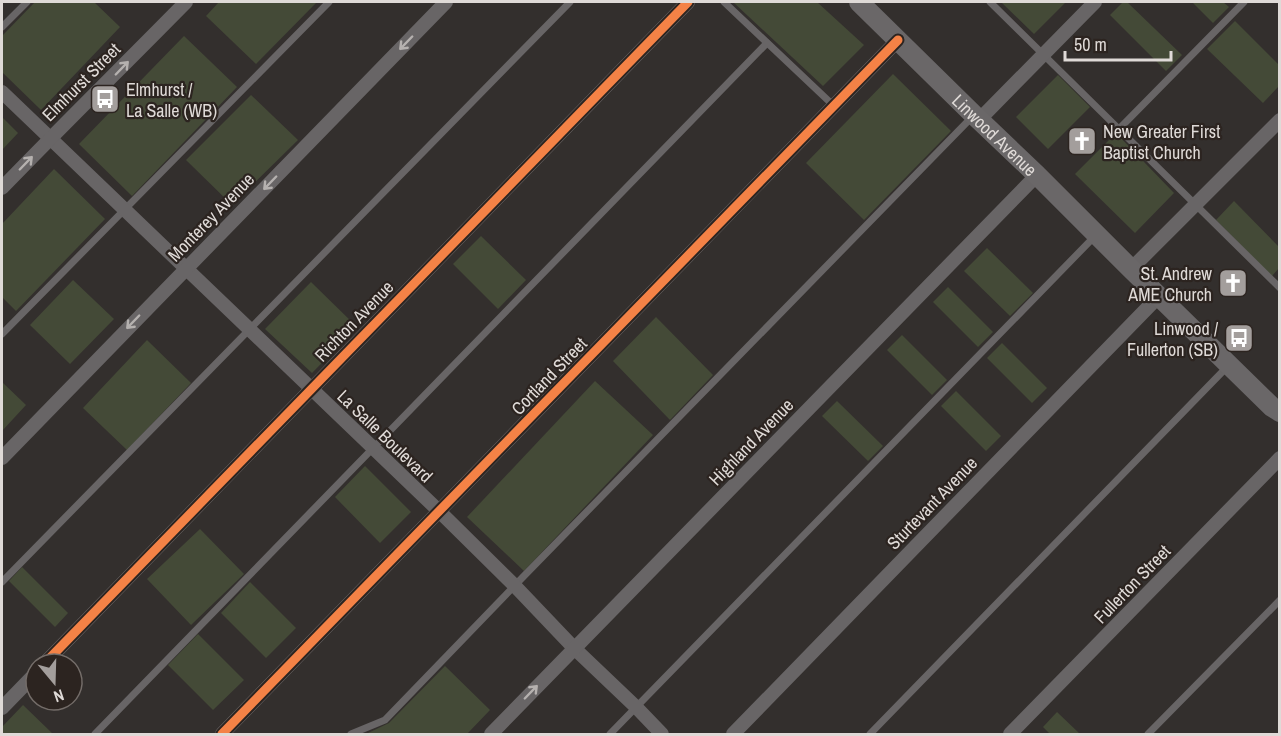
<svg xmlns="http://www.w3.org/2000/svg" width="1281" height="736" font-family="'Archivo Narrow',sans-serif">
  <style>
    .green { fill: #444a37 }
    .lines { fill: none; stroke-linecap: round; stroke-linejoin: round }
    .lane { stroke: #686566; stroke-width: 7 }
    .street { stroke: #686566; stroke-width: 14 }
    .secondary { stroke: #6a6768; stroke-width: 20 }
    .cycleway-casing { stroke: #2c2420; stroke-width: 13 }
    .cycleway { stroke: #f48246; stroke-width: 9 }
    .oneway { stroke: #b5b1af }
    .labels { text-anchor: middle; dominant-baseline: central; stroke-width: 4.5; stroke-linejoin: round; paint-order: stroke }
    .street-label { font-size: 18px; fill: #dfdad7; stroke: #2c2420 }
    .poi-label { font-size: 18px; fill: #dfdad7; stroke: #2c2420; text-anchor: start }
  </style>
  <rect width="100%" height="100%" fill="#332f2d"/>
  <g class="green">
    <polygon points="35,2 94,2 120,27 41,110 2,72 2,36"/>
    <polygon points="219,2 317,2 256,64 206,16"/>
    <polygon points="733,2 817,2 864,45 823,86"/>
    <polygon points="1001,2 1066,2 1034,34"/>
    <polygon points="1123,2 1127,2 1182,55 1166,71 1110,15"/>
    <polygon points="1192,2 1223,2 1229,7 1213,23"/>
    <polygon points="1235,21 1279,65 1279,86 1263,103 1207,49"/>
    <polygon points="184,36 237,87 132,196 79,144"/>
    <polygon points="893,74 951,131 864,220 806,163"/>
    <polygon points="1058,75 1090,107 1048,149 1016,117"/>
    <polygon points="251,95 298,140 232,205 186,160"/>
    <polygon points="2,117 18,133 2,150"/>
    <polygon points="1116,133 1174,193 1135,233 1075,174"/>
    <polygon points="54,169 105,219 16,311 2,297 2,224"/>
    <polygon points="1234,201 1279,247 1279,268 1272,276 1216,220"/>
    <polygon points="481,236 526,280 498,309 453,264"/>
    <polygon points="987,248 1033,293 1010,316 964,271"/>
    <polygon points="73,280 114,319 70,364 30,325"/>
    <polygon points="311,282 357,327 312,373 265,329"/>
    <polygon points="948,287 993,332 978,347 933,302"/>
    <polygon points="656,317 713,375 670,420 613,361"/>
    <polygon points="902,335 947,380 932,395 887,350"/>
    <polygon points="147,340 191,383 127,450 83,408"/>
    <polygon points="1002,343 1047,388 1032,403 987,358"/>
    <polygon points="595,381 653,435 524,571 467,517"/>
    <polygon points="2,382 26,405 2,431"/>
    <polygon points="956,391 1001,436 986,451 941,406"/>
    <polygon points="837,401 883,446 868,461 822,416"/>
    <polygon points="365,466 411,512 380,543 335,497"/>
    <polygon points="200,529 244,574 191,625 147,579"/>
    <polygon points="22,567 68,613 55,627 9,581"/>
    <polygon points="250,582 296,628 266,658 221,613"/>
    <polygon points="198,634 244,680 213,710 168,665"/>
    <polygon points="445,666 490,710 467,734 366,734 389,723"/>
    <polygon points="23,705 53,734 2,734 2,727"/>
    <polygon points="1057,712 1080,734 1050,734 1043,727"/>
  </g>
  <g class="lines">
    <g class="lane">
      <polyline points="724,2 834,106"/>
      <polyline points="990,2 1280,288"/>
      <polyline points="2,27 27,2"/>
      <polyline points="1119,129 1244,2"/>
      <polyline points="2,334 329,2"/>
      <polyline points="2,582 570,2"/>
      <polyline points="95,734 767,43"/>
      <polyline points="351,734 385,720 522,578 972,117"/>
      <polyline points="610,734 1095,236"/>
      <polyline points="870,734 1227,367"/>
      <polyline points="1148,734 1280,600"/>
    </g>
    <g class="street">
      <polyline points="2,92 440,512 514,585 574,648 637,708 662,734"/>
      <polyline points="979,120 1095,2"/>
      <path d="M2 188C63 125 125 64 186 2"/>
      <polyline points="1131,269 1280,120"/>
      <polyline points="2,458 446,2"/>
      <polyline points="44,664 688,2"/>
      <polyline points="2,708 36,673"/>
      <polyline points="222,734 898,40"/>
      <polyline points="491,734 1037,175"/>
      <polyline points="733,734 1159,296"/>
      <polyline points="1010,734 1280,458"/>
    </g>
    <path class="secondary" id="s1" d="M859 2 974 115 1037 175 1131 269 1272 407 1280 412"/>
    <g class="cycleway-casing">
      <g id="cycleway">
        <polyline points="44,664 688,2"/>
        <polyline points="222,734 898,40"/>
      </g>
    </g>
    <use href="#cycleway" class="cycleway"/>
  </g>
  <defs><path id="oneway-shaft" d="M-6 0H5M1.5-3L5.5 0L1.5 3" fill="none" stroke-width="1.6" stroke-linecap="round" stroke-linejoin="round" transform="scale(1.5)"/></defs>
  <g class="oneway">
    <use href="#oneway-shaft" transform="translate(406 43) rotate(134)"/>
    <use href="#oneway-shaft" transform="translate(122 68) rotate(-46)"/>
    <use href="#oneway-shaft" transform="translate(26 163) rotate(-46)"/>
    <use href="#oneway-shaft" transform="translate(270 183) rotate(134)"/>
    <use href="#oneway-shaft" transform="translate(133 322) rotate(134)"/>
    <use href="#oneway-shaft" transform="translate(531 692) rotate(-46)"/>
  </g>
  <defs>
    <g id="bus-square" transform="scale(1.5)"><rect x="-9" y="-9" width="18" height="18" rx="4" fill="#a39e9c" stroke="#2c2420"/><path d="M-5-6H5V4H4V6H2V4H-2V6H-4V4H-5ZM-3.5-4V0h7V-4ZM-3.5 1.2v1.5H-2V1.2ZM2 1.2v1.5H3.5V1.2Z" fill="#fff"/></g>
    <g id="church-square" transform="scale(1.5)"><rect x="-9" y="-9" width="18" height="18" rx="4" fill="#a39e9c" stroke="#2c2420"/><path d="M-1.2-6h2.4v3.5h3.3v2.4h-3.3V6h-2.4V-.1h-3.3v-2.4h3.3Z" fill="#fff"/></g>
  </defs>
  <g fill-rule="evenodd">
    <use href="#bus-square" x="105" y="99"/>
    <use href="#church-square" x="1082" y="141"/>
    <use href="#church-square" x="1233" y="283"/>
    <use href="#bus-square" x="1239" y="338"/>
  </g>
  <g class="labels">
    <g class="street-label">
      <text transform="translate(81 82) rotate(-45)">Elmhurst Street</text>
      <text stroke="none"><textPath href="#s1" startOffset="190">Linwood Avenue</textPath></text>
      <text transform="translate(211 217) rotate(-46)">Monterey Avenue</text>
      <text transform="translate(354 321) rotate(-46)">Richton Avenue</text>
      <text transform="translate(549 376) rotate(-46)">Cortland Street</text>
      <text transform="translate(385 436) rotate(44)">La Salle Boulevard</text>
      <text transform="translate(751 442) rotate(-46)">Highland Avenue</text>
      <text transform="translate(932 503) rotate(-46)">Sturtevant Avenue</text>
      <text transform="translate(1132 584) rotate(-46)">Fullerton Street</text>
    </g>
    <g class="poi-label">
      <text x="126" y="89">Elmhurst /<tspan x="126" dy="21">La Salle (WB)</tspan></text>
      <text x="1103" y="131">New Greater First<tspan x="1103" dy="21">Baptist Church</tspan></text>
      <text x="1212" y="273" text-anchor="end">St. Andrew<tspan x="1212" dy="21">AME Church</tspan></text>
      <text x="1218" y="328" text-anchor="end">Linwood /<tspan x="1218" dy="21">Fullerton (SB)</tspan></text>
    </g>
  </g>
  <rect width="1281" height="736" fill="none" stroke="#dfdad7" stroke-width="6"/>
  <g transform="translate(54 682) rotate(161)"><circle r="28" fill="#2c2420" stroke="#746d69" stroke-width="1.5"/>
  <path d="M0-4.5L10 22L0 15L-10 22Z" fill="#a39e9c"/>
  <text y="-9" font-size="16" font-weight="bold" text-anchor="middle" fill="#dfdad7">N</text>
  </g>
  <path d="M1065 51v9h106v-9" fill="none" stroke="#dfdad7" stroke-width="3"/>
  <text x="1074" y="51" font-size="18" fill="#dfdad7" stroke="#2c2420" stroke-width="4.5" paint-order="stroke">50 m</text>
</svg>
